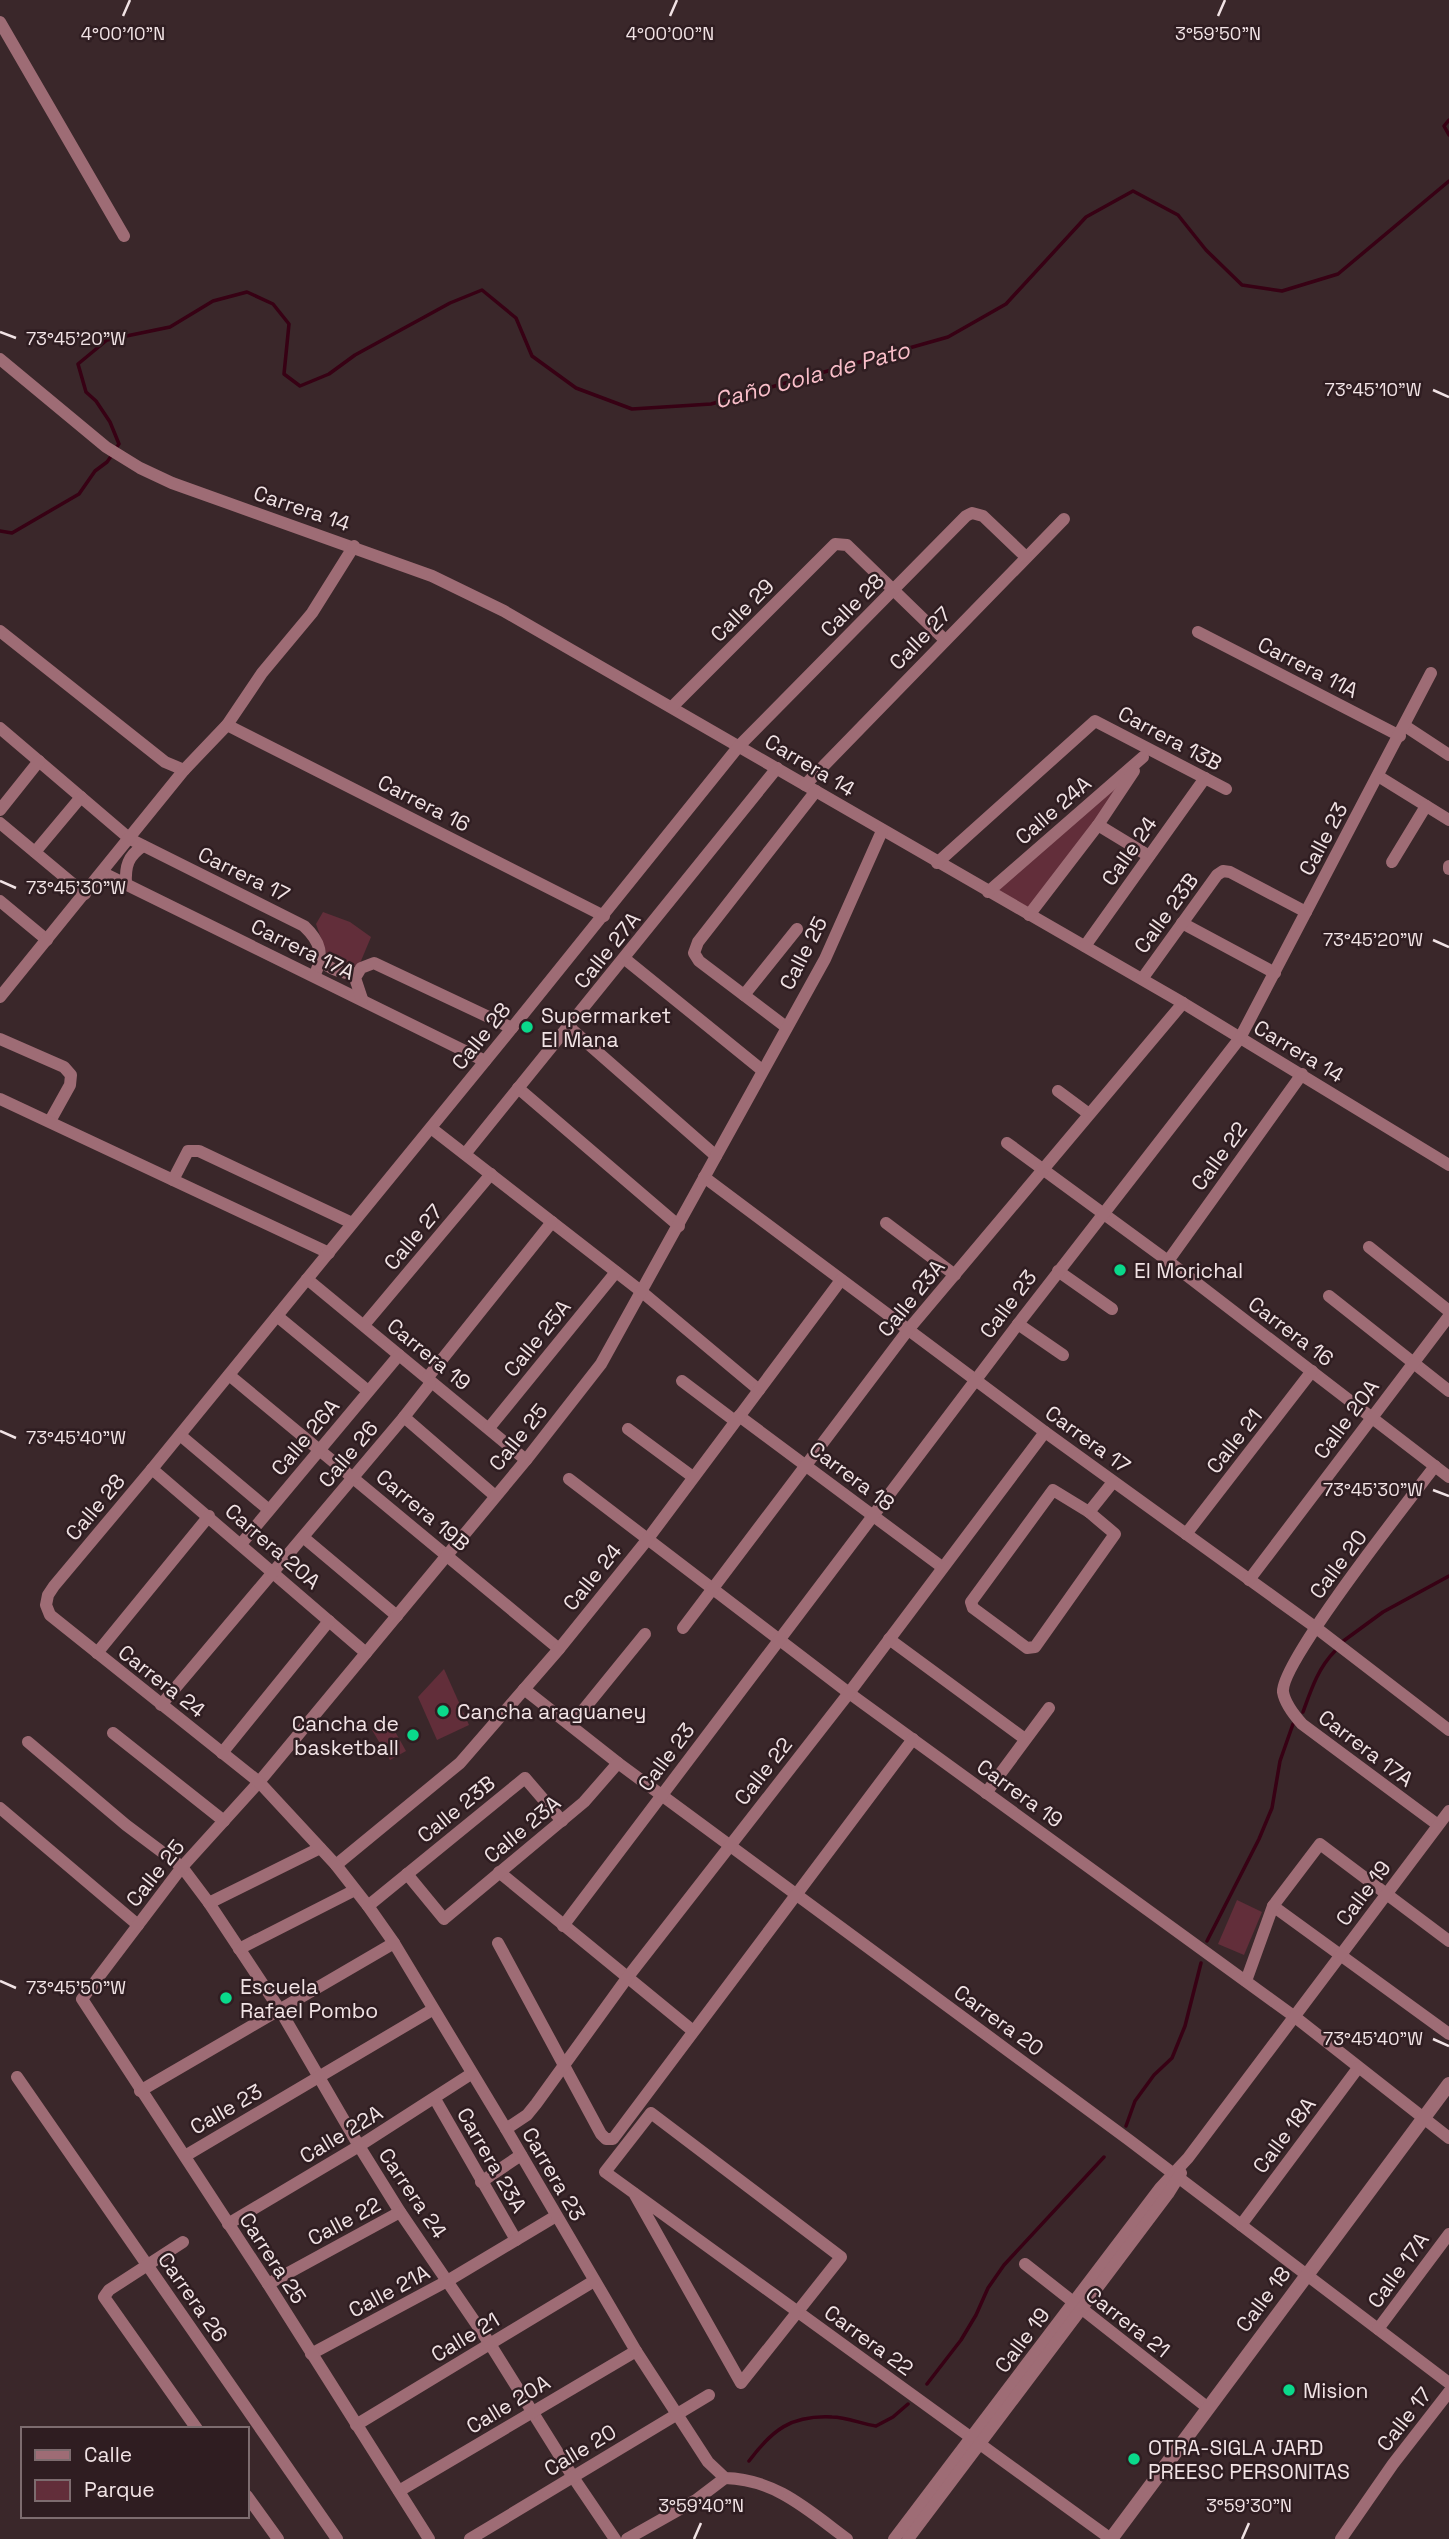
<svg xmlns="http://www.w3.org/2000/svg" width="1449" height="2539" font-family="'Space Grotesk',sans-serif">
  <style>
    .green { fill: #622e3a }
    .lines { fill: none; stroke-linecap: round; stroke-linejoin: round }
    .stream { stroke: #370114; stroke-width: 3.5 }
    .minor { stroke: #9e6c75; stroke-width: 12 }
    .tertiary { stroke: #9e6c75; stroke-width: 14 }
    .ticks { fill: none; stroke: #f1e3e5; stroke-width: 2.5 }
    .poi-dot { fill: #0ad98b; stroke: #2f1d21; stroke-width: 2.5 }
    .labels { text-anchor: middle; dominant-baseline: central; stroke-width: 5; stroke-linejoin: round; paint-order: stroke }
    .street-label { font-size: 21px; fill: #f1e3e5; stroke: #2f1d21 }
    .poi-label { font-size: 21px; fill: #f1e3e5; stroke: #2f1d21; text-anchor: start }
    .water-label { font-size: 23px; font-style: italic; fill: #f9bec9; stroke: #2f1d21 }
    .ticks-label { font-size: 18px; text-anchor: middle; fill: #f1e3e5; stroke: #2f1d21; stroke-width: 5; stroke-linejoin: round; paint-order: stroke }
  </style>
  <rect width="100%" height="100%" fill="#3a272a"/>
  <g class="green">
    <polygon points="1115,785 1119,789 1029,911 995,890"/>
    <polygon points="323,912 350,922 371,937 358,968 327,955 316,924"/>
    <polygon points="444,1669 469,1725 437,1740 418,1697"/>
    <polygon points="388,1719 406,1751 390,1760 372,1730"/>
    <polygon points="1237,1900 1262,1912 1244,1955 1218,1944"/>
  </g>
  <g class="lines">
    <g class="stream">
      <polyline points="1449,120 1444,126 1449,135"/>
      <polyline points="116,448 119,444 110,422 96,401 86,392 78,364 107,340 170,327 213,301 247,292 273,304 289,324 284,374 300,386 329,374 355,355 450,303 482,290 516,318 532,356 576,388 632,409 711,404 948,337 1006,304 1086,217 1133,191 1178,215 1206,250 1242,285 1282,291 1338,274 1449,181"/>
      <polyline points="0,531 12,533 79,494 95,471 107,462 112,455"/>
      <polyline points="1342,1642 1383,1612 1449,1576"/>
      <path d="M1303 1712C1311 1690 1318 1668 1335 1651"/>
      <polyline points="1207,1941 1259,1839 1272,1808 1280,1761 1293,1724"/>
      <polyline points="1126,2126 1135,2101 1154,2075 1172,2058 1185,2026 1201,1963"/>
      <polyline points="927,2384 961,2340 976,2315 988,2288 1004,2265 1104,2157"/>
      <path d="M749 2461C772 2430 791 2415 832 2417 846 2417 862 2424 876 2426L893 2417 908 2404"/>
    </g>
    <g class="minor">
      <polyline points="0,22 124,236"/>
      <polyline points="0,359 106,447 140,468 172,483 432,576 504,611 1183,1003 1449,1165"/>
      <polyline points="0,631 165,762 184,770"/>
      <polyline points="1198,632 1400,736"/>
      <polyline points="672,707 835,544 847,545 945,640"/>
      <polyline points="227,725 604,916"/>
      <polyline points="1405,726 1449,755"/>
      <path d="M0 728 130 839 304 926C320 941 325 955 314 976"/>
      <polyline points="1378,776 1449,820"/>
      <polyline points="805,785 1064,519"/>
      <polyline points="0,810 39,761"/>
      <polyline points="0,823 85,894"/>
      <polyline points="1098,825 1149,856"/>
      <polyline points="35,852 81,797"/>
      <polyline points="1392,862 1426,806"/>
      <polyline points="937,863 1095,721 1226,789"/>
      <polyline points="1449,866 1449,869"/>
      <polyline points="103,873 485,1061"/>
      <path d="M126 884C125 866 128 856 143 846"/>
      <polyline points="988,892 1143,757"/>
      <polyline points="0,901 47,940"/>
      <polyline points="1029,915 1098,825 1134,771"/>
      <polyline points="1182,923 1275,973"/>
      <polyline points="1085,946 1205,778"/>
      <polyline points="625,959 762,1070"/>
      <path d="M321 960C329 969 345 975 357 973"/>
      <polyline points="1142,979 1217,875 1223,871 1230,872 1306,912"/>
      <polyline points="744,995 797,929"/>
      <polyline points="0,997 184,770 227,725 262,673 312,613 354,546"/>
      <polyline points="362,999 355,978 361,968 374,963 512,1028"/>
      <polyline points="569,1027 716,1156"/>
      <polyline points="786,1027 699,961 694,953 698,942 816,791"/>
      <polyline points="0,1039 64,1067 71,1075 70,1085 50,1121"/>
      <polyline points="518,1088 679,1226"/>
      <polyline points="1058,1091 1089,1114"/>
      <polyline points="0,1099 329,1253"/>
      <polyline points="431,1128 642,1292 759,1390"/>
      <polyline points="1007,1143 1168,1261 1449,1477"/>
      <polyline points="465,1154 777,768"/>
      <polyline points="704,1177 1045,1432 1315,1627 1449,1730"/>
      <polyline points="173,1180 188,1151 199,1151 352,1223"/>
      <polyline points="886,1223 955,1275"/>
      <polyline points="1369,1247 1449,1311"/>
      <polyline points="1168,1261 1302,1074"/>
      <polyline points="1058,1271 1112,1309"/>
      <polyline points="307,1279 526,1460"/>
      <polyline points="1329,1296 1449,1391"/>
      <polyline points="277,1316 368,1391"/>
      <polyline points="1018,1324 1063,1355"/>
      <polyline points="364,1325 491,1174"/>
      <polyline points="229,1375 559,1649"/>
      <polyline points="682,1381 735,1421"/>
      <polyline points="739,1416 942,1567"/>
      <polyline points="404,1417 494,1495"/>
      <polyline points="489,1428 616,1272"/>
      <polyline points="628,1429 693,1477"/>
      <polyline points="180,1435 269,1510"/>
      <path d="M1435 1466C1410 1499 1280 1663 1283 1692 1285 1704 1294 1715 1302 1724L1438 1825"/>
      <polyline points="152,1469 366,1653"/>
      <polyline points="569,1479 849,1693 1295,2017 1449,2138"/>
      <polygon points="1053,1490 1089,1512 1115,1534 1035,1647 1027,1648 973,1608 971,1602"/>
      <polyline points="1089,1512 1113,1482"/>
      <polyline points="1186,1534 1312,1371"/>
      <polyline points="303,1537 397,1616"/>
      <polyline points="241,1544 399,1355"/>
      <polyline points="1249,1580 1449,1316"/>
      <polyline points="683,1628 908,1330 1183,1003"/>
      <polyline points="889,1639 1025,1739"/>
      <polyline points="97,1653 209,1516"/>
      <polyline points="524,1689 618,1763 1129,2140 1449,2383"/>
      <polyline points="161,1705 404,1417 430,1384 428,1377 552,1222"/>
      <polyline points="571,1725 645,1634"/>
      <polyline points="113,1733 224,1821"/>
      <polyline points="28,1742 126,1825 182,1867 209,1903 280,2010 359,2146 400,2212 490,2344 573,2477 615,2539"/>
      <polyline points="222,1753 329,1621"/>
      <polyline points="986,1793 1049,1708"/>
      <polyline points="0,1808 138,1925"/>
      <polyline points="336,1865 460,1763 559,1649 647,1540 841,1280"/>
      <polyline points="499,1872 693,2031"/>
      <polyline points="407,1874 444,1919 584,1802 618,1763"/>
      <polyline points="209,1903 320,1848"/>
      <polyline points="368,1906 525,1778 562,1821"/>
      <polyline points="1273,1906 1449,2034"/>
      <polyline points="563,1926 1018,1324 1240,1038 1431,673"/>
      <polyline points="498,1943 601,2134 606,2139 613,2139 913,1739"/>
      <polyline points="239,1949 355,1890"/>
      <polyline points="1246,1981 1273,1906 1320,1844 1449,1941"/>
      <polyline points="17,2077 337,2539"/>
      <polyline points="140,2091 394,1943"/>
      <polyline points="435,2099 516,2240"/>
      <polyline points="506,2129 527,2115 536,2104 627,1978 849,1693 1045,1432"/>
      <polyline points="185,2156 432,2010"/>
      <polyline points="481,2182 521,2155"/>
      <path d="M634 2193 741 2383 841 2257 651 2113 605 2172C774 2294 942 2417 1111 2539"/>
      <polyline points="228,2224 359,2146 471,2074"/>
      <polyline points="1241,2225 1358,2068"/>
      <polyline points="183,2242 109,2290 104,2297 197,2429"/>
      <polyline points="1025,2264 1208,2408"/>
      <polyline points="268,2284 400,2212"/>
      <polyline points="1378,2329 1449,2234"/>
      <polyline points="311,2354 449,2280 556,2216"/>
      <polyline points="356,2425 594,2281"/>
      <polyline points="399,2491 636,2351"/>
      <polyline points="247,2496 278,2539"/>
      <polyline points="429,2539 268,2284 82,1999 182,1867 259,1782 526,1460 601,1364 825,959 882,831"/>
      <polyline points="470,2539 709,2395"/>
      <polyline points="627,2539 696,2500 725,2478"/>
      <path d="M847 2539C808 2510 775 2479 725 2478L708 2462 636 2351 506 2129 394 1943 368 1906 336 1865 259 1782 50 1615 46 1605 48 1595 54 1586 152 1469 512 1028 739 746 966 516 972 513 983 516 1026 557"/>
      <polyline points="894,2539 1160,2188 1188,2158 1449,1811"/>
      <polyline points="908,2539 1168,2194 1181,2173"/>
      <polyline points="1341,2539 1393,2464 1449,2392"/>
    </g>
    <polyline class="tertiary" points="1111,2539 1449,2084"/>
  </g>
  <path class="ticks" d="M123 16 130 0M670 16 677 0M1218 16 1225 0M0 332 16 338M1433 390 1449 397M0 881 16 888M1433 940 1449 947M0 1431 16 1438M1433 1490 1449 1496M0 1981 16 1988M1433 2039 1449 2046M694 2539 701 2523M1242 2539 1249 2523"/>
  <g class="poi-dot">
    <circle cx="527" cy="1027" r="7"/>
    <circle cx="1120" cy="1270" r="7"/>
    <circle cx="443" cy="1711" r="7"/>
    <circle cx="413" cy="1735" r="7"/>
    <circle cx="226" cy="1998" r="7"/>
    <circle cx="1289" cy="2390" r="7"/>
    <circle cx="1134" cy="2459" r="7"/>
  </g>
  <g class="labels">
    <g class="street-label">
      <text transform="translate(302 508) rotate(19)">Carrera 14</text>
      <text transform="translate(852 605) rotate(-45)">Calle 28</text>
      <text transform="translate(742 610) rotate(-45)">Calle 29</text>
      <text transform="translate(920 638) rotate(-46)">Calle 27</text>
      <text transform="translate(1308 667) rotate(27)">Carrera 11A</text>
      <text transform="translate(1170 738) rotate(28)">Carrera 13B</text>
      <text transform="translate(810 765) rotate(31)">Carrera 14</text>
      <text transform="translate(424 803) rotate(27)">Carrera 16</text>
      <text transform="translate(1053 810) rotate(-41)">Calle 24A</text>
      <text transform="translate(1323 839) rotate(-62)">Calle 23</text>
      <text transform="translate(1129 851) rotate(-55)">Calle 24</text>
      <text transform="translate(244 874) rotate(26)">Carrera 17</text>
      <text transform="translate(1166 913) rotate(-54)">Calle 23B</text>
      <text transform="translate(303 949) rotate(26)">Carrera 17A</text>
      <text transform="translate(607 950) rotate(-51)">Calle 27A</text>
      <text transform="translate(803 953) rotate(-63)">Calle 25</text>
      <text transform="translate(481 1036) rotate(-51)">Calle 28</text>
      <text transform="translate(1299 1051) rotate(31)">Carrera 14</text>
      <text transform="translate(1219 1156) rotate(-54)">Calle 22</text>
      <text transform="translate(413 1237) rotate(-50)">Calle 27</text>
      <text transform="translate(911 1298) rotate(-51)">Calle 23A</text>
      <text transform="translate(1008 1304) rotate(-53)">Calle 23</text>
      <text transform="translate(1291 1331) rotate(37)">Carrera 16</text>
      <text transform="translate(537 1338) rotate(-51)">Calle 25A</text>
      <text transform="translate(429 1354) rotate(39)">Carrera 19</text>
      <text transform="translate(1346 1419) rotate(-53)">Calle 20A</text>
      <text transform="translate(305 1437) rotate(-50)">Calle 26A</text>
      <text transform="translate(518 1437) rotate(-51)">Calle 25</text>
      <text transform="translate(1088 1439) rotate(36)">Carrera 17</text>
      <text transform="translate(1234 1441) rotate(-52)">Calle 21</text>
      <text transform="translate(348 1454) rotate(-50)">Calle 26</text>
      <text transform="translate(852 1476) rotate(37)">Carrera 18</text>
      <text transform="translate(95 1507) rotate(-50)">Calle 28</text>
      <text transform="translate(423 1510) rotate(40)">Carrera 19B</text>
      <text transform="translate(273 1546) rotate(41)">Carrera 20A</text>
      <text transform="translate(1338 1564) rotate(-53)">Calle 20</text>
      <text transform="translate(592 1577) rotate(-51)">Calle 24</text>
      <text transform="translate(162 1681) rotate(38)">Carrera 24</text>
      <text transform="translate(1366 1748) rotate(37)">Carrera 17A</text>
      <text transform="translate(666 1757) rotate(-53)">Calle 23</text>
      <text transform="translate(763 1771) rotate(-52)">Calle 22</text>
      <text transform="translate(1020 1793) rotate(36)">Carrera 19</text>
      <text transform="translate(456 1809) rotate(-39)">Calle 23B</text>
      <text transform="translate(522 1829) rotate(-40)">Calle 23A</text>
      <text transform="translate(155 1873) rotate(-51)">Calle 25</text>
      <text transform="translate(1363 1893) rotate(-53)">Calle 19</text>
      <text transform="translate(999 2020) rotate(36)">Carrera 20</text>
      <text transform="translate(226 2109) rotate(-30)">Calle 23</text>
      <text transform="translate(341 2134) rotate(-31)">Calle 22A</text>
      <text transform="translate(1284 2135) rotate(-53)">Calle 18A</text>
      <text transform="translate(492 2160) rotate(60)">Carrera 23A</text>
      <text transform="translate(554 2174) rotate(60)">Carrera 23</text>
      <text transform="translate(413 2193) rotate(56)">Carrera 24</text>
      <text transform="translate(344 2221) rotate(-28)">Calle 22</text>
      <text transform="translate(273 2258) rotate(57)">Carrera 25</text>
      <text transform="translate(1398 2270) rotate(-54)">Calle 17A</text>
      <text transform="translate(389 2291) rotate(-28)">Calle 21A</text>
      <text transform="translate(193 2297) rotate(55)">Carrera 26</text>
      <text transform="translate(1263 2299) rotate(-53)">Calle 18</text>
      <text transform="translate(1128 2322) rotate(38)">Carrera 21</text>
      <text transform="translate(465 2337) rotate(-31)">Calle 21</text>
      <text transform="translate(869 2340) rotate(36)">Carrera 22</text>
      <text transform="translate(1022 2340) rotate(-53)">Calle 19</text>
      <text transform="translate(508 2404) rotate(-31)">Calle 20A</text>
      <text transform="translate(1404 2419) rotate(-52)">Calle 17</text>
      <text transform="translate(580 2450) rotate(-31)">Calle 20</text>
    </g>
    <g class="poi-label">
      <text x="541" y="1015">Supermarket<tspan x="541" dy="24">El Mana</tspan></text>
      <text x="1134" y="1270">El Morichal</text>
      <text x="457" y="1711">Cancha araguaney</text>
      <text x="399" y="1723" text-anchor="end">Cancha de<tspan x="399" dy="24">basketball</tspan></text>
      <text x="240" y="1986">Escuela<tspan x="240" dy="24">Rafael Pombo</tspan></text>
      <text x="1303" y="2390">Mision</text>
      <text x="1148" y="2447">OTRA-SIGLA JARD<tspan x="1148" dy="24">PREESC PERSONITAS</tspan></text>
    </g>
    <g class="water-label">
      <text transform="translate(812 375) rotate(-15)">Caño Cola de Pato</text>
    </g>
  </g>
  <g class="ticks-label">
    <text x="670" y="40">4°00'00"N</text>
    <text x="123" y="40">4°00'10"N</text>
    <text x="1218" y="40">3°59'50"N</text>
    <text x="76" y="345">73°45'20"W</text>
    <text x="1373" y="396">73°45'10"W</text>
    <text x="76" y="894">73°45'30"W</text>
    <text x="1373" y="946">73°45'20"W</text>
    <text x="76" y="1444">73°45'40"W</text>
    <text x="1373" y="1496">73°45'30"W</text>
    <text x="76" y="1994">73°45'50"W</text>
    <text x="1373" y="2045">73°45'40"W</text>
    <text x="701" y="2512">3°59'40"N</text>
    <text x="1249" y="2512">3°59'30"N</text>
  </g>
  <rect x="21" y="2427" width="228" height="91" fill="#2f1d21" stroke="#7d6c6f" stroke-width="2"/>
  <rect x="35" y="2450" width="35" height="10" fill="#9e6c75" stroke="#7d6c6f" stroke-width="2"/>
  <text x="84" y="2462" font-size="21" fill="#f1e3e5">Calle</text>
  <rect x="35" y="2480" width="35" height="21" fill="#622e3a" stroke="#7d6c6f" stroke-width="2"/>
  <text x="84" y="2497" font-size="21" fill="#f1e3e5">Parque</text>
</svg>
